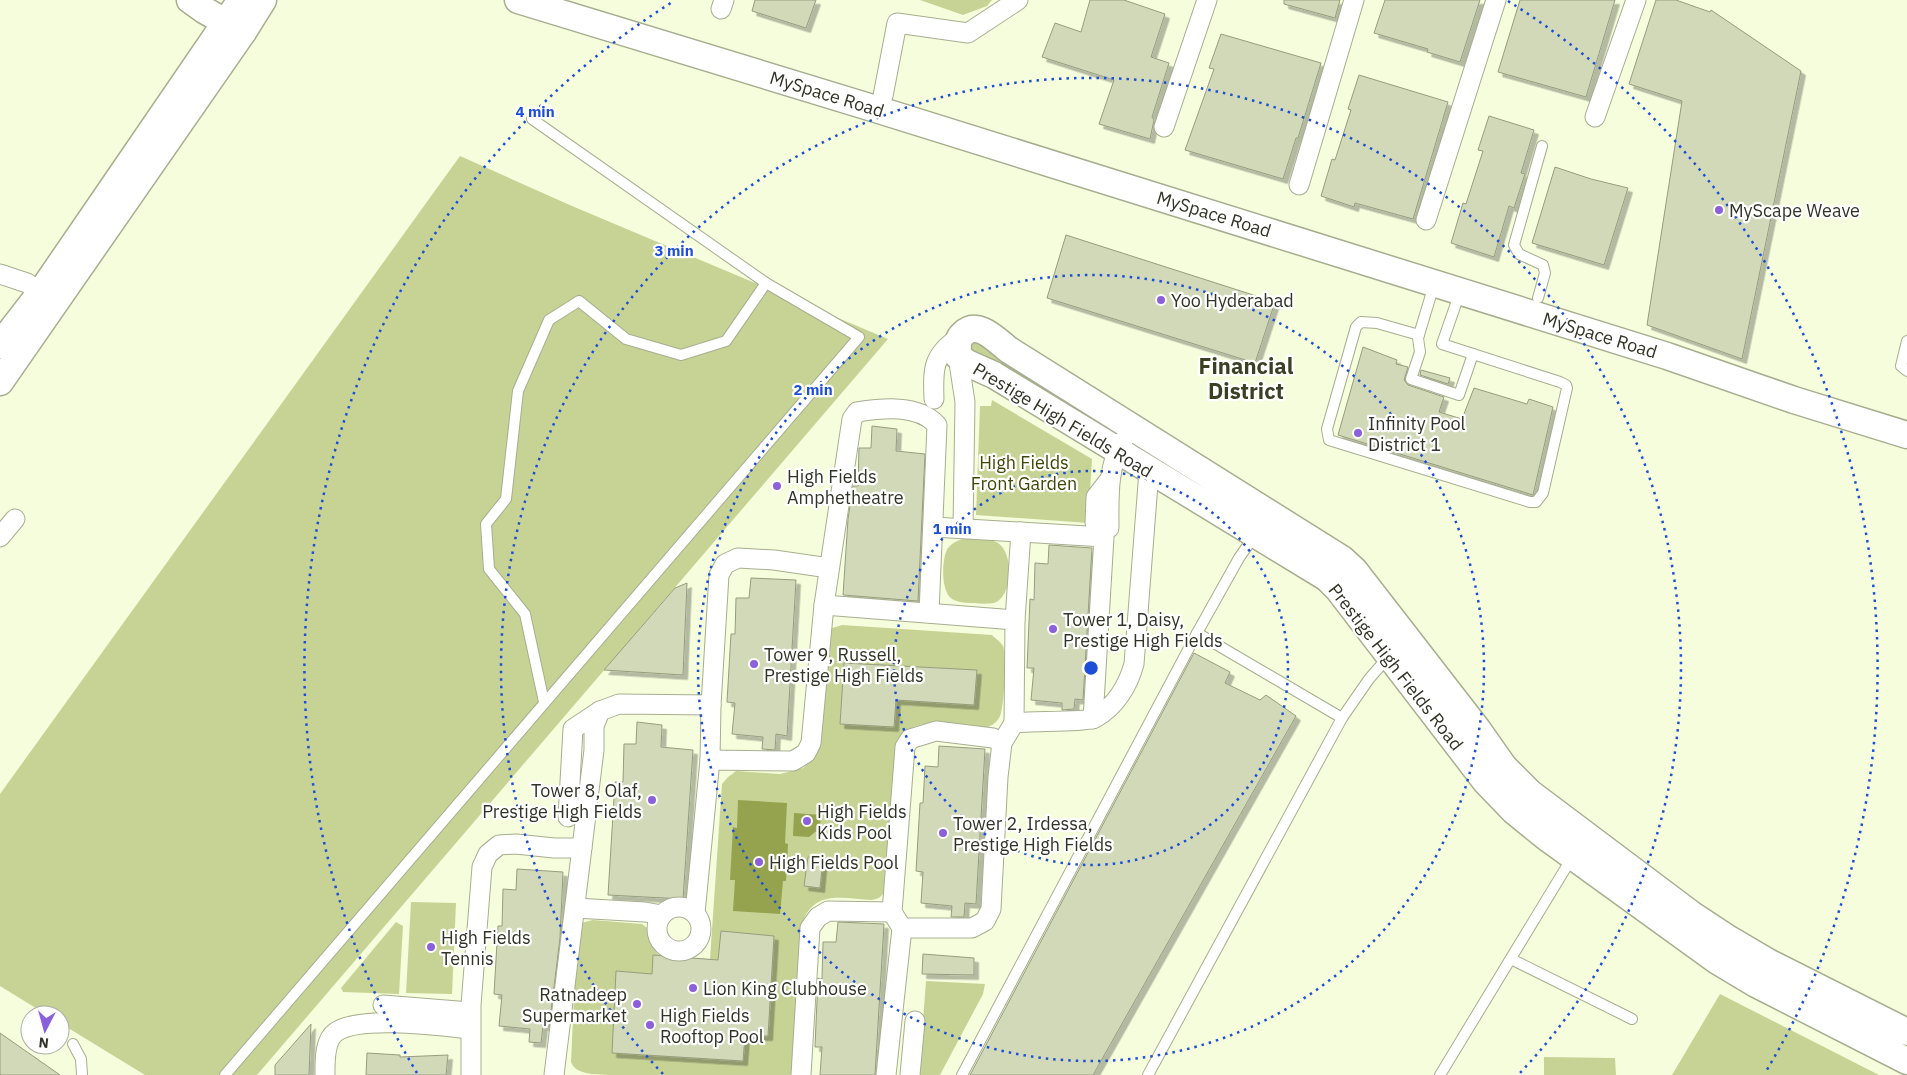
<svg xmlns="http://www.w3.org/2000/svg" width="1907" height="1075" font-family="'IBM Plex Sans',sans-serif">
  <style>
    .green { fill: #c7d395 }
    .water { fill: #95a34e }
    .building { fill: #d2d9b9; stroke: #969c7e; filter: url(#shadow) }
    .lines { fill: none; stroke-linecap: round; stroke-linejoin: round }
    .lane-casing { stroke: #a7ae8f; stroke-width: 12 }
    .street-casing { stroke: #a7ae8f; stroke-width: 21 }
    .secondary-casing { stroke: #a7ae8f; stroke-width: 29 }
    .lane { stroke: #fff; stroke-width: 10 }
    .street { stroke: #fff; stroke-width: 19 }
    .secondary { stroke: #fff; stroke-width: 26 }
    .ring { fill: none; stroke: #1d4ed8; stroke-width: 2.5; stroke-dasharray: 2.5 5 }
    .poi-dot { fill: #8c60da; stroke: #fff; stroke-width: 2 }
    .labels { text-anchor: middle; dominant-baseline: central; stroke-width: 4.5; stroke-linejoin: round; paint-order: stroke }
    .street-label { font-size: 18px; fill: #303326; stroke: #fff }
    .poi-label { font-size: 18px; fill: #303326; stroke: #fff; text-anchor: start }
    .park-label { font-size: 18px; fill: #3f4704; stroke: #fff }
    .district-label { font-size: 22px; font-weight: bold; fill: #3b4025; stroke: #fff }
    .centre { fill: #1d4ed8; stroke: #fff; stroke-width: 2.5 }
    .ring-label { font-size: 15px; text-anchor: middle; font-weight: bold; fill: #1d4ed8; stroke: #fff; stroke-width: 4.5; stroke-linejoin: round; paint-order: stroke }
  </style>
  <defs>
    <filter id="shadow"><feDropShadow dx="4.5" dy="4.5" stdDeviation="0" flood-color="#0004"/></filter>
  </defs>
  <rect width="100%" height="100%" fill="#f6fddc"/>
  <g class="green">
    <polygon points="920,0 992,0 987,6 963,15"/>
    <polygon points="460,156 572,206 888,339 257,1075 145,1075 60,1023 60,1015 47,1015 0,986 0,794"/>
    <polygon points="971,338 988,344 989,351 1110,428 1105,435 968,354"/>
    <polygon points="992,400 1092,459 1088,523 976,515 980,406 991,406"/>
    <path d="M968 538C977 539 990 538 998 543 1014 553 1013 597 994 603 988 604 981 604 975 603 967 603 959 603 952 599 941 591 942 563 946 552 949 543 960 539 968 538Z"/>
    <path d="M842 625 992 635C996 639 1000 641 1003 646 1007 655 1004 707 1000 716 997 723 990 727 982 729L923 724 913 727 904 733 885 892 879 898 872 900C844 899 816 889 803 921L794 1069 790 1075H608C594 1074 576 1075 571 1062L577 932 581 923 593 920 642 924 651 931 655 951 659 955 710 959 722 784 728 777 736 771 780 774 803 768 810 761 829 629Z"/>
    <polygon points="411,902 456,903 452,994 406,993"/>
    <polygon points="396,922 403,926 399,994 343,992 341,988"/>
    <polygon points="926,981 985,984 983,994 940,1075 919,1075"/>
    <polygon points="1720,994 1879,1075 1672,1075"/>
    <polygon points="1544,1057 1615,1058 1616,1075 1544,1075"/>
  </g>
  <g class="water">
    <polygon points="738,800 787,803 785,843 788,844 786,881 783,881 780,914 733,911 735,880 730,880 733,827 737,828"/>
    <polygon points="794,813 821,815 820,828 809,837 793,836"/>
  </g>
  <g class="building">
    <polygon points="755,0 816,0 806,28 752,11"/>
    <polygon points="1090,0 1124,0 1165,14 1151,57 1169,63 1152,117 1154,120 1150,139 1099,124 1114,80 1042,57 1055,23 1081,32"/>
    <polygon points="1284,0 1340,0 1335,18 1284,4"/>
    <polygon points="1385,0 1480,0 1460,62 1427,52 1428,49 1374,33"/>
    <polygon points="1520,0 1615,0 1586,97 1498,72"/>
    <polygon points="1656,0 1676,0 1710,12 1711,10 1801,71 1742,359 1647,325 1682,101 1629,84"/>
    <polygon points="1221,34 1321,63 1298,138 1296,138 1283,179 1185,150 1214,69 1209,68"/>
    <polygon points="1359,75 1448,102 1413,219 1355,203 1354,207 1321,196 1332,159 1335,160 1351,110 1348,109"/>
    <polygon points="1489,116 1534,130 1521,173 1525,174 1514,208 1509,206 1494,257 1451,243 1463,203 1466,204 1483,151 1478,150"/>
    <polygon points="1555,167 1591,179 1628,188 1604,265 1532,243"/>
    <polygon points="1066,235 1275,302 1255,363 1047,298"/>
    <polygon points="1363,347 1397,360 1396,364 1408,367 1404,380 1408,385 1444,397 1439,412 1462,419 1474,388 1527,404 1529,399 1553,407 1533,495 1338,435"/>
    <polygon points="1421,370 1450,378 1448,384 1420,375"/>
    <polygon points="872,426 897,429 896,451 925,454 918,601 843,595 848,519 853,486 858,486 859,448 871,448"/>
    <polygon points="1049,545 1092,548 1083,700 1075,699 1074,709 1062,710 1062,703 1031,700 1034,668 1027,668 1030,599 1034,600 1035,563 1048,564"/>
    <polygon points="751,578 796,580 787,736 776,734 775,750 762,749 763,737 732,734 735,703 727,702 731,634 735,634 736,598 749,598"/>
    <polygon points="687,583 683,675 604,670 675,588"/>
    <polygon points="1194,653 1230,672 1225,683 1260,700 1266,695 1296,716 1093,1075 970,1075"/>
    <polygon points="844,663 977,670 974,705 896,700 894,727 840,724"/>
    <polygon points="637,722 662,725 661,747 693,750 683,899 608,895 615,782 623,782 624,744 636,744"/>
    <polygon points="939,746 985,749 976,904 965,903 964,917 951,917 952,906 921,903 923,872 916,871 920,803 923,803 925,766 938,767"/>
    <polygon points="808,857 823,858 820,888 804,886"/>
    <polygon points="517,869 563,872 560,938 549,1027 543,1026 541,1043 529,1042 530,1029 499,1026 502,995 494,994 498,926 502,926 503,889 516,890"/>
    <polygon points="838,922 884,924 875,1075 820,1075 822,1047 815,1047 818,978 822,979 823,942 836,942"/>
    <polygon points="721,931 774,936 768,1036 745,1036 743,1061 612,1053 616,971 652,974 653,955 718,960"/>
    <polygon points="923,954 974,958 974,975 922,974"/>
    <polygon points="311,1024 309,1075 275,1075 275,1065"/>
    <polygon points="0,1033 60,1075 0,1075"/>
    <polygon points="367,1053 400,1055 400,1057 448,1055 446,1075 366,1075"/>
  </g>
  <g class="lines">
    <g class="lane-casing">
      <g id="lane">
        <polyline points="1434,285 1418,338 1420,352 1411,379 1459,395 1473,354 1442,344 1460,292"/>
        <polyline points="1538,298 1545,273 1543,265 1519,254 1514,245 1542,146"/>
        <polyline points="1419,335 1377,323 1361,322 1356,327 1327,429 1329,440 1530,502 1536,502 1543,493 1567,388 1566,385 1560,382 1473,354"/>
        <polyline points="1907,341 1901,366 1907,371"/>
        <polyline points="1197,633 1342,718"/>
        <polyline points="544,702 525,614 489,569 486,524 506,499 518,391 549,320 579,301 626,339 681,355 726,341 766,283"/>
        <polyline points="1511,959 1632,1019"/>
        <polyline points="73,1044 81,1059 82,1075"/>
        <polyline points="225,1075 859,337 766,283 532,119"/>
        <polyline points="962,1075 1197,633 1239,558 1255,535"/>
        <polyline points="1148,1075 1342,718 1369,679 1389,656"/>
        <polyline points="1440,1075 1573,856"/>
      </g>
    </g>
    <g class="street-casing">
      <g id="street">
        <polyline points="721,9 724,0"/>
        <polyline points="883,96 897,23 968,33 1018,0"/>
        <polyline points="1595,117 1636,0"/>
        <polyline points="1164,127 1207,0"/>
        <polyline points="1299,185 1354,0"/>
        <polyline points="1426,220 1496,0"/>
        <polyline points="0,274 27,283 41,292"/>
        <polyline points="958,356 965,402 963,528"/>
        <path d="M934 399C933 369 932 355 960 337"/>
        <polyline points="1095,523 1096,497 1110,479"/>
        <polyline points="933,527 1104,537 1093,719"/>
        <path d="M1109 528C1109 499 1107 466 1123 441"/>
        <polyline points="0,537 15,519"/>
        <path d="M824 605 1015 620 1014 723C1027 721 1088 722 1095 718 1115 707 1128 686 1134 664L1149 471"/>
        <polyline points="1015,620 1021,532"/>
        <polyline points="710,760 711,705"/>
        <polyline points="568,817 573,729 600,711"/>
        <circle cx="679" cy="929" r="22"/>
        <polyline points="575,908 645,912 662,915"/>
        <path d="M695 913 710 760 793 761 806 753 811 743 824 605 852 419 857 412C883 408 918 404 937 425L929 613"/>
        <polyline points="902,928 892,912 905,747 910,739 936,731 993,738 1002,743"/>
        <polyline points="383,1005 470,1012"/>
        <path d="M325 1075C325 1062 324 1040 336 1032 360 1015 441 1026 470 1029"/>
        <polyline points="471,1075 471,1005 482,867 488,854 499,845 516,844 554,848 582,848"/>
        <polyline points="554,1075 594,750 594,726 600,711 619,704 711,705 719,575 725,564 738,558 774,560 829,568"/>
        <polyline points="801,1075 810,928 818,917 828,911 892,912"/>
        <polyline points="886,1075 902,928 972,928 985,921 991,909 998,777 1002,743 1014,723"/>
        <polyline points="910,1075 915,1021"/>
      </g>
    </g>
    <g class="secondary-casing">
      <g id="secondary">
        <polyline points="190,0 204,10 243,32"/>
        <polyline points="518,0 879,110 1667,356 1794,400 1907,435"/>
        <polyline points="0,345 41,292 100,206 241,0"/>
        <polyline points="0,382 243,32 263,0"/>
        <path d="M1907 1032 1768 962 1729 939 1691 914 1530 793 1504 767 1478 730 1354 570 1342 559 1009 350C997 341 978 319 963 334 956 340 958 348 958 356L967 363 994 375 1327 578 1338 589 1486 782 1514 811 1546 837 1716 960 1756 984 1907 1061"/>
      </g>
    </g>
    <use href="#lane" class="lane"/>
    <use href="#street" class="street"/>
    <use href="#secondary" class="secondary"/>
  </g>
  <g class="ring">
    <circle cx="1091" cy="668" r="197"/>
    <circle cx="1091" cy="668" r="393"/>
    <path d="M663 1074A590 590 0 1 1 1519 1074"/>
    <path d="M417 1073A786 786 0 0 1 674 1M1508 1A786 786 0 0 1 1765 1073"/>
  </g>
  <g class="poi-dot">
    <circle cx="1719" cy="210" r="5"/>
    <circle cx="1161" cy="300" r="5"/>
    <circle cx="1358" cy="433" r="5"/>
    <circle cx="777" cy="486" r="5"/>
    <circle cx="1053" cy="629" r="5"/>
    <circle cx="754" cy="664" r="5"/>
    <circle cx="652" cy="800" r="5"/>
    <circle cx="807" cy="821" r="5"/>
    <circle cx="943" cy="833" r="5"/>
    <circle cx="759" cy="862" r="5"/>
    <circle cx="431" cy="947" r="5"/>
    <circle cx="693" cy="988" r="5"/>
    <circle cx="637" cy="1004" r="5"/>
    <circle cx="650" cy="1025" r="5"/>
  </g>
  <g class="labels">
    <g class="street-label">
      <text transform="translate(827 94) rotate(17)">MySpace Road</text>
      <text transform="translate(1214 214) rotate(17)">MySpace Road</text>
      <text transform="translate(1600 335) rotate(17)">MySpace Road</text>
      <text transform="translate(1063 420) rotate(31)">Prestige High Fields Road</text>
      <text transform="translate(1396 667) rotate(52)">Prestige High Fields Road</text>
    </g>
    <g class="poi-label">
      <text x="1729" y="210">MyScape Weave</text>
      <text x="1171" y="300">Yoo Hyderabad</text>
      <text x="1368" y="423">Infinity Pool<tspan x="1368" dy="21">District 1</tspan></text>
      <text x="787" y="476">High Fields<tspan x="787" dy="21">Amphetheatre</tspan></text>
      <text x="1063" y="619">Tower 1, Daisy,<tspan x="1063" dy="21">Prestige High Fields</tspan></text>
      <text x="764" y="654">Tower 9, Russell,<tspan x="764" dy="21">Prestige High Fields</tspan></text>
      <text x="642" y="790" text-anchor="end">Tower 8, Olaf,<tspan x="642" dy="21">Prestige High Fields</tspan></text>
      <text x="817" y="811">High Fields<tspan x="817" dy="21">Kids Pool</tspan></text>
      <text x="953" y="823">Tower 2, Irdessa,<tspan x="953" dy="21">Prestige High Fields</tspan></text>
      <text x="769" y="862">High Fields Pool</text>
      <text x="441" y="937">High Fields<tspan x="441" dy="21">Tennis</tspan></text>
      <text x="703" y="988">Lion King Clubhouse</text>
      <text x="627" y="994" text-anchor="end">Ratnadeep<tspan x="627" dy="21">Supermarket</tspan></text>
      <text x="660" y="1015">High Fields<tspan x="660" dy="21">Rooftop Pool</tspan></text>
    </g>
    <g class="park-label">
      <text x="1024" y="462">High Fields<tspan x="1024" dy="21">Front Garden</tspan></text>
    </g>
    <g class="district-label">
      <text x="1246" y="365">Financial<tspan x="1246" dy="25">District</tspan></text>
    </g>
  </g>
  <circle cx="1091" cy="668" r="8" class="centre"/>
  <g class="ring-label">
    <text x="535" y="117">4 min</text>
    <text x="674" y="256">3 min</text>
    <text x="813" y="395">2 min</text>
    <text x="952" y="534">1 min</text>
  </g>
  <g transform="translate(45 1030) rotate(186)"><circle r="24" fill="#ffffff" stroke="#acada8"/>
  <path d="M0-4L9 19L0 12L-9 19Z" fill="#8c60da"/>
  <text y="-8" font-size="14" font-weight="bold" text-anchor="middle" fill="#303326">N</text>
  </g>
</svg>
